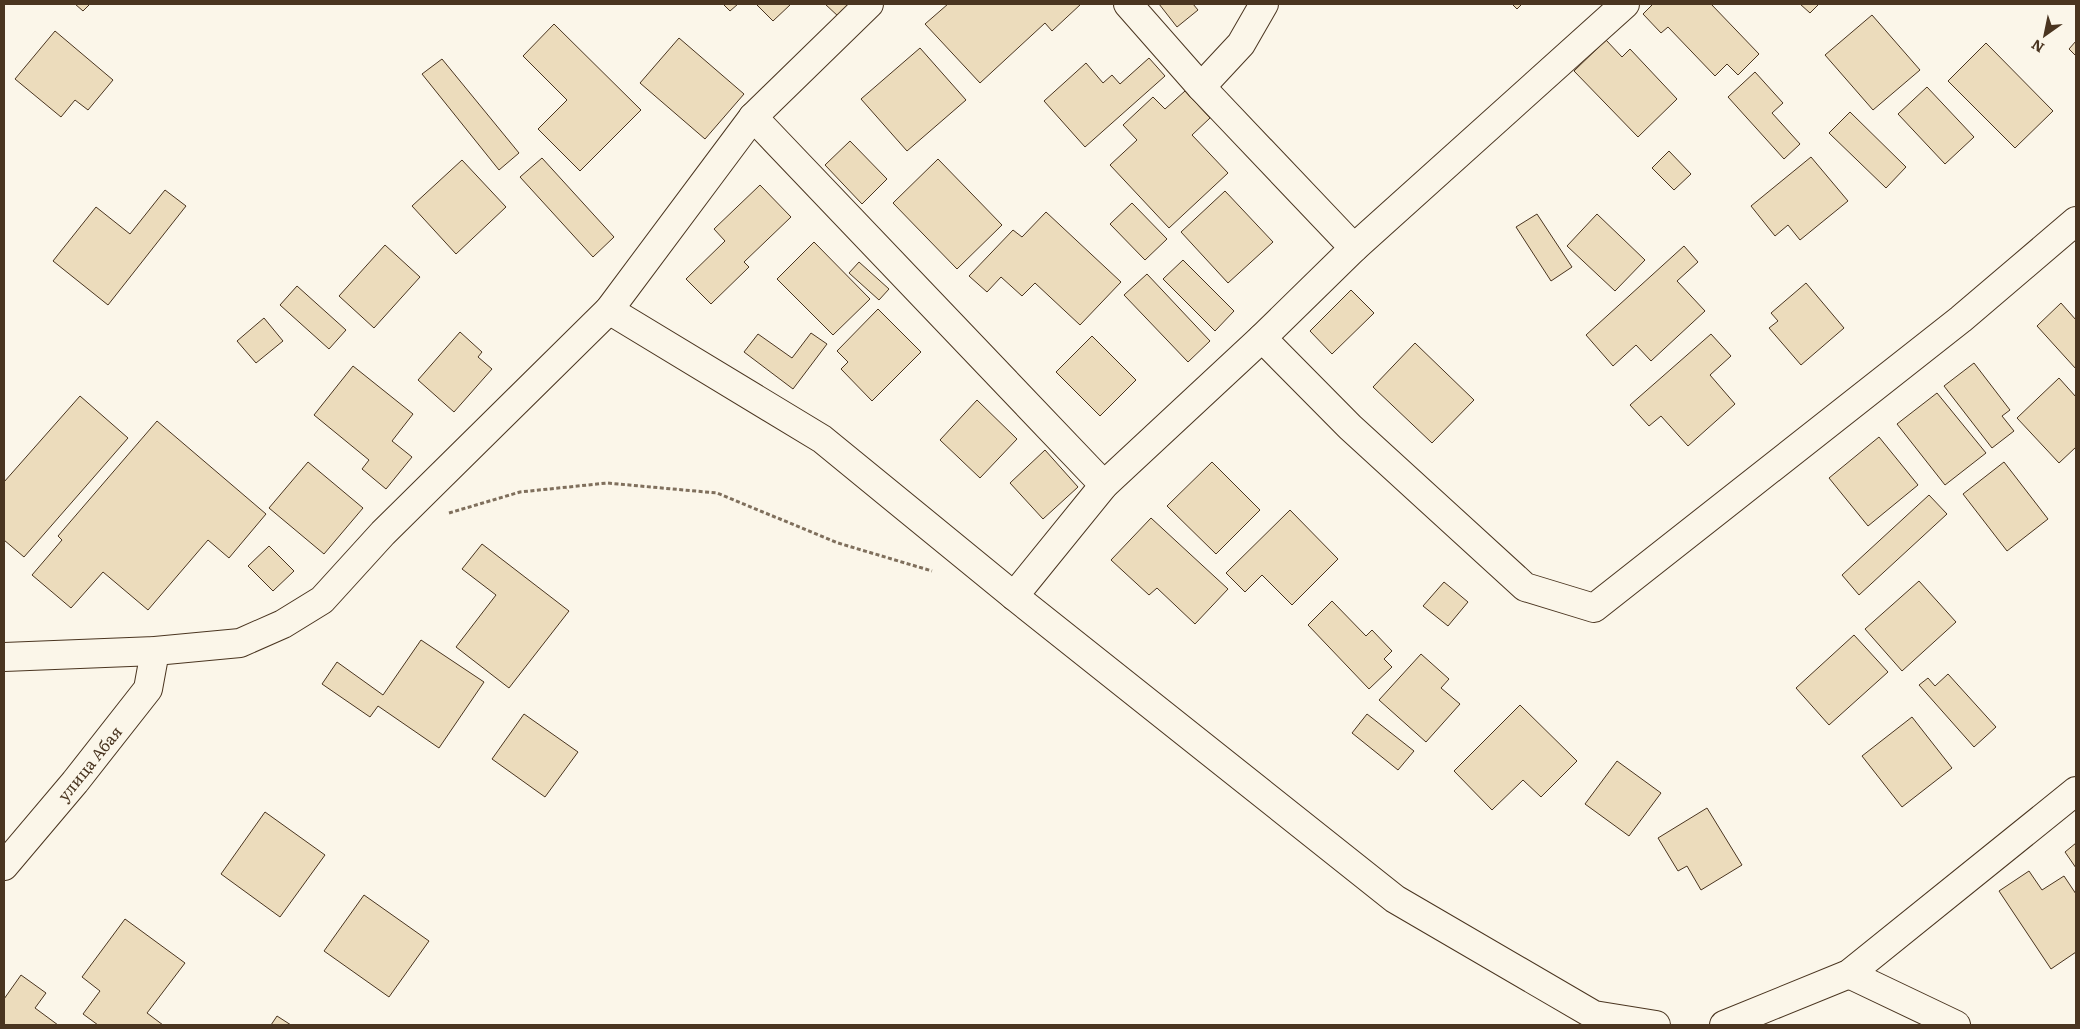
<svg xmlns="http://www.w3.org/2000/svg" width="2080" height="1029" font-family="Literata,serif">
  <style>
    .building { fill: #ecdcbc; stroke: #4a3520 }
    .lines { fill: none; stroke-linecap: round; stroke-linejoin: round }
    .street-casing { stroke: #4a3520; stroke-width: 30 }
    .path { stroke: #7f6f5c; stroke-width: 3; stroke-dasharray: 4 2.5; stroke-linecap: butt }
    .street { stroke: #fbf6e9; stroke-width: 28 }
    .labels { text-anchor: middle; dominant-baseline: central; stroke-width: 4; stroke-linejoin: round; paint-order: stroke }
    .street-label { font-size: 16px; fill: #4a3520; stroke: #fbf6e9 }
  </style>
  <rect width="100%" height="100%" fill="#fbf6e9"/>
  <g class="building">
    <polygon points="75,4 90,4 83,11"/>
    <polygon points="723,4 738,4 730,11"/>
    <polygon points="756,4 791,4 773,21"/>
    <polygon points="825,4 852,4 839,17"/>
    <polygon points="948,4 1081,4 1052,31 1045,23 980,83 925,24"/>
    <polygon points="1159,4 1193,4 1198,10 1177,27"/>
    <polygon points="1512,4 1522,4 1517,9"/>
    <polygon points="1653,4 1711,4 1759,54 1738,75 1727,64 1715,76 1668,27 1661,33 1643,14"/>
    <polygon points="1800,4 1819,4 1810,13"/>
    <polygon points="1872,15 1920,70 1873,110 1825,55"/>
    <polygon points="554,24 641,110 580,171 538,129 567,100 523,56"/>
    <polygon points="55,31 113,80 88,110 75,100 61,117 15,79"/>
    <polygon points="679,38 744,94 705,139 640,83"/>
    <polygon points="1606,40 1622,57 1630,49 1677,99 1638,137 1574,71"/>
    <polygon points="2076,41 2076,56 2069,49"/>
    <polygon points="1986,43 2053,111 2015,148 1948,81"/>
    <polygon points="920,48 966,100 907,151 861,99"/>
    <polygon points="1149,58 1165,76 1085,147 1044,101 1086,63 1103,83 1112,75 1120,84"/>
    <polygon points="442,59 519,153 499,170 422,74"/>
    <polygon points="1755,72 1783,103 1772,113 1800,144 1784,159 1728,97"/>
    <polygon points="1927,87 1974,137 1945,164 1898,114"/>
    <polygon points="1185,91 1210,118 1192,135 1228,173 1169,228 1110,165 1137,140 1123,125 1153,97 1165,109"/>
    <polygon points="1850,112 1906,167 1886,188 1829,133"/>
    <polygon points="850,141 887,179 862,204 825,165"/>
    <polygon points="1669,151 1691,174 1674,190 1652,168"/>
    <polygon points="1811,157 1848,201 1800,240 1788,225 1775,236 1751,206"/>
    <polygon points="542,158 614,237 593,257 520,177"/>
    <polygon points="938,159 1002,225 957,269 893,203"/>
    <polygon points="462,160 506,207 456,254 412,206"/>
    <polygon points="760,185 791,217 744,262 749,267 711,304 686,279 725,241 714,229"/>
    <polygon points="165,190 186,206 108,305 53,261 96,207 130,234"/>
    <polygon points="1225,191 1273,242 1228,283 1181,232"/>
    <polygon points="1132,203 1167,239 1145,260 1110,224"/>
    <polygon points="1046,212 1121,282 1080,325 1035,283 1022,296 1001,277 987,292 969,276 1013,230 1022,237"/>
    <polygon points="1537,214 1572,267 1551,281 1516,227"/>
    <polygon points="1597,214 1645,260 1615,291 1567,246"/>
    <polygon points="814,242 870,299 833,335 777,279"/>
    <polygon points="385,245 420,277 374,328 339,296"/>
    <polygon points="1684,246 1698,262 1677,281 1705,311 1651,361 1636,345 1613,366 1586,335"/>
    <polygon points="1183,260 1234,311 1215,331 1163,279"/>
    <polygon points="859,262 889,289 879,300 849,273"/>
    <polygon points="1147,274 1210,341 1188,362 1124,295"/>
    <polygon points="1806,283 1844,328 1801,365 1769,328 1778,321 1771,313"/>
    <polygon points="297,286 346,330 329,349 280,305"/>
    <polygon points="1351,290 1374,313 1332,354 1310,331"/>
    <polygon points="2061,303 2076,320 2076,369 2037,326"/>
    <polygon points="878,309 921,352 872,401 841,369 848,362 837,351"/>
    <polygon points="264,318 283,341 256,363 237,341"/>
    <polygon points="460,332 482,352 478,357 492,369 454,412 418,380"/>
    <polygon points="811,333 827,344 793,389 744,352 758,334 792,358"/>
    <polygon points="1711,334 1731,356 1710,375 1735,404 1688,446 1661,416 1649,426 1630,405"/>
    <polygon points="1092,336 1136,380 1100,416 1056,372"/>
    <polygon points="1415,343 1474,400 1432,443 1373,387"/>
    <polygon points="1974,363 2010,410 2002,416 2014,431 1992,448 1944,386"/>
    <polygon points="353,366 413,414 392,441 412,457 386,489 362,469 369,460 314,415"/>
    <polygon points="2059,378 2076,397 2076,447 2059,463 2017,418"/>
    <polygon points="1937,393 1986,453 1945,485 1897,424"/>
    <polygon points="80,396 128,438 24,557 4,540 4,482"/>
    <polygon points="977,400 1017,439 980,478 940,440"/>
    <polygon points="157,421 266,514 229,558 208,540 148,610 103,572 71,608 32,575 62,540 58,536"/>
    <polygon points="1879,437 1918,485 1868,526 1829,478"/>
    <polygon points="1045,450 1078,487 1043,519 1010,483"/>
    <polygon points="308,462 363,508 324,554 269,508"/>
    <polygon points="1212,462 1260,510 1216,554 1167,506"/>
    <polygon points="2004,462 2048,519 2007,551 1963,494"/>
    <polygon points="1929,495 1947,514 1859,595 1842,575"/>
    <polygon points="1290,510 1338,559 1292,605 1262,575 1245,592 1226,573"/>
    <polygon points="1151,518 1228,589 1195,624 1157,588 1149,595 1111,560"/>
    <polygon points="482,544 569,611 509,688 456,647 496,595 462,569"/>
    <polygon points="269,546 294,571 273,591 248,566"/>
    <polygon points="1919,581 1956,622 1902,671 1865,629"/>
    <polygon points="1444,582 1468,602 1448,626 1423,606"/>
    <polygon points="1332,601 1366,636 1372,630 1392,651 1384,659 1392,667 1369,689 1308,625"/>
    <polygon points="1854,635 1888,672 1829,725 1796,688"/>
    <polygon points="421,640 484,682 439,748 378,706 370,717 322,684 337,662 383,695"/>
    <polygon points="1421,654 1449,679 1441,688 1460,704 1426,742 1379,700"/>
    <polygon points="1948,674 1996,727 1974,747 1919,685 1928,678 1935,686"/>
    <polygon points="1520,705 1577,761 1541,797 1523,780 1492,810 1454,771"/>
    <polygon points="524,714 578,752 545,797 492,759"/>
    <polygon points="1367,714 1414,751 1398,770 1352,733"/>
    <polygon points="1912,717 1952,768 1902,807 1862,756"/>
    <polygon points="1617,761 1661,793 1629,836 1585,804"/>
    <polygon points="1707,808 1742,865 1701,890 1687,866 1678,871 1658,838"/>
    <polygon points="265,812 325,855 280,917 221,874"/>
    <polygon points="2076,843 2076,868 2065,852"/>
    <polygon points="2029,871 2042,890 2064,876 2076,894 2076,952 2051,969 1999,891"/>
    <polygon points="364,895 429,941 389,997 324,951"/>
    <polygon points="125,919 185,963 147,1013 163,1025 98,1025 83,1014 100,991 82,977"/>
    <polygon points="21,975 46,993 35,1008 58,1025 4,1025 4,999"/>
    <polygon points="277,1016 291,1025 271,1025"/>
  </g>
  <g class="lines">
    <g class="street-casing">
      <g id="street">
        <polyline points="1128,4 1201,87 1354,248"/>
        <polyline points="1201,87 1241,44 1264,4"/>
        <polyline points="753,117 1104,485"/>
        <polyline points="609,310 822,439 1014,596 1395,899 1594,1015 1656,1025"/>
        <polyline points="1262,338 1350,427 1525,587 1594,608 1961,319 2076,221"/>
        <polyline points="1014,596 1104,485 1262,338 1354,248 1625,4"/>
        <polyline points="4,657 155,651 240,643 283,624 322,600 383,533 609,310 753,117 869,4"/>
        <polyline points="4,866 75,782 148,689 155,651"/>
        <polyline points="1849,974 1956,1025"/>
        <polyline points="1724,1025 1849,974 2076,791"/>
      </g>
    </g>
    <polyline class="path" points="449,513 520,492 607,483 717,493 838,543 932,571"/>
    <use href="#street" class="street"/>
  </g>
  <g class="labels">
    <g class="street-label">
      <text transform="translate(89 763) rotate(-51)">улица Абая</text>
    </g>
  </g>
  <rect width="2080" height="1029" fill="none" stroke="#4a3520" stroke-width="10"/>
  <g transform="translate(2045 35) rotate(213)" stroke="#fbf6e9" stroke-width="4" paint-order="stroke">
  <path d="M0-4L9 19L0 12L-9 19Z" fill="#4a3520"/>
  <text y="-8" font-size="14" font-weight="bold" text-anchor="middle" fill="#4a3520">N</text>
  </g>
</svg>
